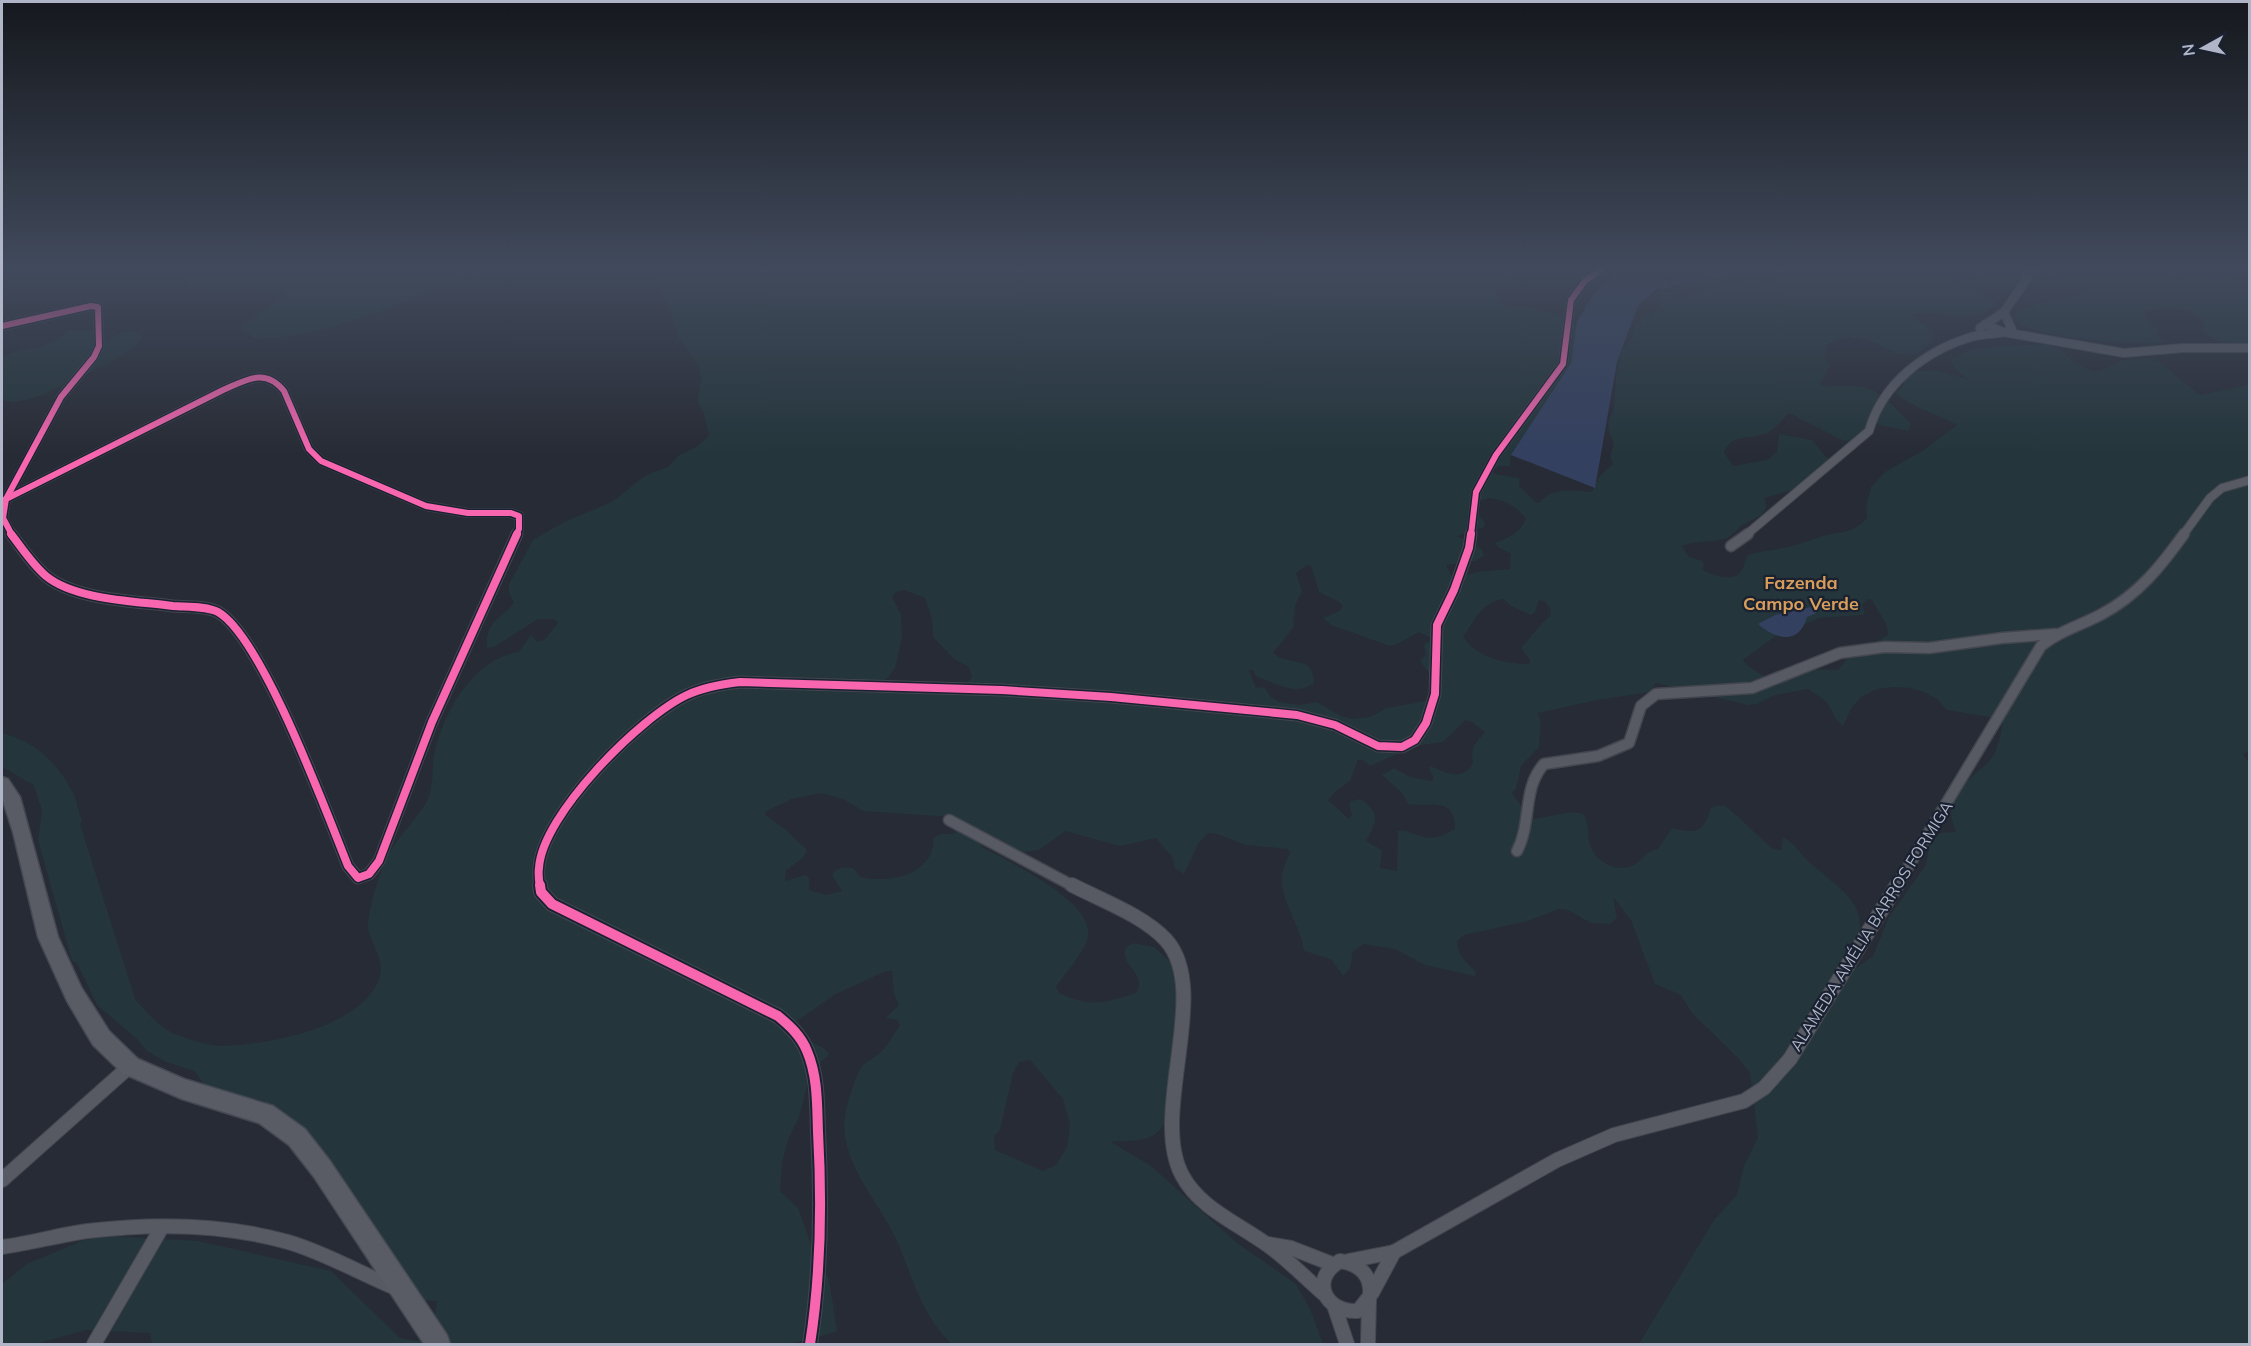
<svg xmlns="http://www.w3.org/2000/svg" width="2251" height="1346" font-family="Mulish,sans-serif">
  <style>
    .green { fill: #24353b; fill-rule: evenodd }
    .water { fill: #33405f }
    .lines { fill: none; stroke-linecap: round; stroke-linejoin: round }
    .river { fill: #33405f; fill-rule: evenodd }
    .minor-far2-casing { stroke: #43464e; stroke-width: 10 }
    .minor-far1-casing { stroke: #43464e; stroke-width: 13 }
    .minor-casing { stroke: #43464e; stroke-width: 16 }
    .primary-casing { stroke: #444852; stroke-width: 3 }
    .minor-far2 { stroke: #575a63; stroke-width: 8 }
    .minor-far1 { stroke: #575a63; stroke-width: 10 }
    .minor { stroke: #575a63; stroke-width: 14 }
    .primary { fill: #595c65; fill-rule: evenodd }
    .cycleway-far2-casing { stroke: #1a2130; stroke-width: 9 }
    .cycleway-far1-casing { stroke: #1a2130; stroke-width: 11 }
    .cycleway-casing { stroke: #1a2130; stroke-width: 14 }
    .cycleway-far2 { stroke: #f766af; stroke-width: 6 }
    .cycleway-far1 { stroke: #f766af; stroke-width: 8 }
    .cycleway { stroke: #f766af; stroke-width: 10 }
    .labels { text-anchor: middle; dominant-baseline: central; stroke-width: 4.5; stroke-linejoin: round; paint-order: stroke }
    .street-label { font-size: 16px; fill: #b0b6c7; stroke: #1a2130 }
    .neighbourhood-label { font-size: 18px; font-weight: bold; fill: #d89d5a; stroke: #1a2130 }
  </style>
  <rect width="100%" height="100%" fill="#272b35"/>
  <g class="green">
    <path d="M137 267H506L497 273C470 272 447 286 423 295 373 315 314 337 259 339L253 338 240 327 283 296V292L242 288 200 289 191 285V280L195 272 192 270 175 274 169 278C162 268 152 270 142 271Z"/>
    <path d="M653 267H1530L1515 277 1500 283 1497 300C1506 307 1518 306 1529 308 1552 312 1572 319 1589 335L1528 455H1512L1510 458V466H1500L1491 471 1496 474 1519 478V486L1536 503H1539C1554 486 1572 491 1592 492L1599 477 1613 464 1610 456 1614 443 1609 432 1608 423 1614 408 1616 378 1621 351 1631 340 1636 325 1659 308 1661 301 1660 290 1677 292 1672 298C1685 301 1691 294 1703 290 1714 286 1729 283 1740 281 1756 278 1781 288 1789 272L1785 270H1776L1779 267H2171L2178 268 2172 276 2176 280 2191 277 2249 280V347C2231 341 2219 347 2203 331L2205 323C2186 305 2173 308 2148 310L2144 315 2157 330V336L2166 343C2136 345 2032 340 2013 318L2017 311C2040 302 2063 298 2087 293V288L2077 282 2033 277 2004 291 1981 280 1953 272 1946 277C1960 289 1984 289 1996 304 1972 329 1938 308 1909 314L1927 327 1934 336C1904 386 1874 316 1827 345 1824 354 1824 358 1829 366L1820 385C1835 388 1849 385 1863 387 1882 391 1898 411 1911 424L1908 431 1876 424 1859 443 1842 440 1789 413C1783 419 1775 429 1767 433 1751 440 1732 433 1724 452L1733 466 1767 460 1777 452 1779 434 1812 440 1829 460 1799 488 1764 498C1772 514 1755 518 1744 524 1738 527 1735 533 1729 537 1718 543 1696 540 1682 546L1689 557 1702 561 1704 565 1702 569C1709 575 1730 581 1739 574 1743 570 1745 562 1747 556 1758 551 1768 551 1779 549 1794 546 1807 541 1820 537 1841 530 1850 536 1867 518L1866 506 1871 487 1885 472 1924 450 1957 425C1938 414 1912 408 1896 393L1903 386 1909 372 1933 370 1968 379 1954 368 1951 360 1973 349 1987 347 2045 344 2059 349 2077 364 2093 372 2103 370 2122 360 2154 358 2200 395 2249 385 2250 750 2243 755 2250 763 2249 1344H1639L1714 1220 1737 1195 1744 1166 1758 1137 1750 1073 1739 1059 1692 1013 1681 995 1655 984 1631 920 1613 897 1617 918 1610 924 1591 923 1568 910 1559 909 1528 921 1464 935 1457 941C1458 956 1465 962 1476 971L1475 976 1425 965 1395 949 1363 944 1353 951 1350 968 1343 976 1331 959 1304 951C1302 927 1278 897 1282 875 1283 868 1287 860 1290 853L1288 849 1246 845 1217 834 1208 833 1198 844 1184 874 1174 867 1173 858 1156 838 1120 846 1065 831 1039 850 1025 852 975 837 982 847C1007 861 1101 904 1087 940 1081 956 1066 972 1056 987L1059 993C1091 1008 1104 1003 1136 993 1148 973 1119 966 1126 947L1134 943 1154 947 1176 967 1185 1001 1164 1124C1152 1145 1131 1139 1111 1142L1151 1166 1237 1243 1296 1284 1310 1309 1323 1344H952C921 1316 912 1274 895 1237 878 1201 845 1168 844 1125 844 1113 855 1074 863 1065 869 1060 876 1057 882 1051 889 1044 894 1033 900 1025L897 1020 886 1018 899 1005 894 994 892 971H886L834 995 797 1021 806 1039 825 1049 829 1054 810 1074 799 1117 788 1140 782 1163 780 1191 798 1208 815 1255 829 1279 837 1331 806 1341 780 1344H152L150 1333 86 1330 35 1344H2V1284L27 1264 84 1240 109 1236 198 1241 331 1271 400 1338 418 1341 427 1337 433 1331 437 1301 417 1300 347 1210 263 1114 265 1101 255 1099 228 1103 213 1099 195 1071 166 1062 147 1051 136 1038 97 1005 77 963 72 961 38 840 42 811 34 785C22 780 13 771 2 768V733C36 742 57 762 73 793 77 801 78 811 82 820L80 824 135 999C143 1009 163 1030 175 1034 185 1038 209 1046 219 1046 266 1045 353 1030 377 984 387 964 375 951 369 933 366 924 371 906 373 897 377 883 383 863 391 850 401 834 416 819 426 803 435 786 431 767 435 749 446 708 474 659 519 652L531 635 537 642 544 640 558 623 554 619H538L494 647 487 648C485 621 499 621 514 603L509 592V584L533 540 564 522 612 502 646 475 668 467 678 456 696 447 709 436 704 414 698 402 701 378 699 365 677 336 676 327 672 319V312L662 296V283ZM1489 498C1504 500 1517 506 1526 519 1521 532 1507 539 1495 543L1498 547 1511 554 1510 569 1477 572 1453 579 1446 565 1475 561 1484 556 1482 549 1457 536 1484 527 1485 523 1476 511 1477 502ZM1307 565 1311 566 1319 592 1338 601 1343 606 1340 611 1323 618 1331 625 1390 646 1397 644 1419 632 1433 639 1424 644 1426 654 1420 661 1438 685 1437 699 1387 708 1370 717 1352 719 1341 716 1317 702 1299 705 1279 702 1271 697 1264 687 1256 688 1249 670H1253L1256 676C1275 683 1296 697 1314 683 1313 653 1290 668 1273 653L1293 628 1295 606 1302 591 1296 573ZM904 590 925 598 932 619 933 637 954 659 969 667 972 677 963 687 877 689 866 692 888 678 895 668 902 637 901 614 892 597 896 592ZM1503 599 1511 606 1531 615 1535 612 1539 600 1544 601 1550 608 1551 615C1539 625 1532 636 1521 648L1530 660 1529 664C1505 664 1478 658 1463 637 1474 621 1482 602 1503 599ZM1868 599 1872 600 1887 626 1888 635 1846 660 1838 670 1801 669 1769 680C1761 673 1748 668 1743 660L1776 636 1819 618 1863 615 1865 613 1862 605ZM1656 683 1748 705 1757 704 1775 695 1808 689 1827 702 1836 719 1843 726 1852 707 1861 697 1877 689 1894 687 1911 688 1924 692 1937 699 1947 710 2003 719C2002 731 1998 749 1991 759 1988 764 1981 768 1977 772 1955 792 1944 803 1956 832L1941 833 1930 841 1926 865 1889 917 1873 956 1858 967 1853 968C1871 905 1855 901 1810 863 1801 855 1794 841 1783 838L1781 850 1773 849 1726 806H1717L1711 808C1703 833 1697 834 1672 828L1658 849C1641 853 1644 861 1632 866 1617 872 1600 864 1592 850 1586 839 1591 825 1583 814L1571 812 1534 819 1524 810 1512 793 1516 789 1521 766 1539 747 1541 723 1538 713 1597 700 1644 693 1651 691ZM1465 720 1472 722 1485 732C1475 744 1470 747 1473 763 1463 782 1447 773 1430 766L1429 768 1434 778 1432 781 1410 777 1394 768 1382 775 1402 793 1408 804C1428 808 1455 794 1455 829 1443 836 1432 841 1417 835 1410 833 1405 829 1398 831L1397 871 1380 868 1382 850 1366 841C1377 822 1381 813 1360 799L1351 801 1349 805 1352 815 1349 819 1328 800 1336 791 1350 781 1358 760H1363L1370 766 1415 746 1443 742ZM821 793 843 799 863 811 954 817 959 819V825L954 834H942L934 837C933 842 933 851 930 855 917 879 884 882 860 877L853 868C844 867 837 867 832 875L842 891 826 895 809 890V878L806 875 785 881 786 870 803 858 807 850 786 830 765 815V812L792 799ZM1030 1060 1063 1099 1070 1124 1067 1147 1056 1165 1043 1171 995 1150 994 1136 1000 1130 1013 1073 1019 1062Z"/>
    <path d="M68 330 98 331 105 335V343C119 333 127 327 143 336L133 349C108 361 24 414 2 399V356C25 347 50 350 68 330Z"/>
  </g>
  <g class="water">
    <polygon points="1622,267 1661,267 1655,271 1660,286 1638,306 1617,362 1595,488 1511,455 1571,363 1577,321 1599,286"/>
    <path d="M1811 607 1817 613 1807 617C1799 646 1775 639 1758 624L1775 615Z"/>
  </g>
  <g class="lines">
    <polygon class="river" points="1733,267 1756,267 1754,270 1693,281 1660,290 1653,286 1655,283 1691,273"/>
    <g class="minor-far2-casing">
      <g id="minor-far2">
        <polyline points="1985,324 2003,332 2124,353 2183,348 2250,348"/>
        <polyline points="2,326 91,306 98,307 99,346 94,357 61,397 6,499"/>
        <polyline points="1980,328 2004,312 2028,277 2022,267"/>
        <polyline points="6,499 3,518 12,535"/>
        <path d="M6 499 223 390C246 380 265 367 284 391L309 449 321 461 426 506 468 513H511L519 516V529L516 535"/>
        <polyline points="1471,535 1476,492 1496,455 1563,364 1571,300 1585,281 1605,267"/>
        <path d="M1746 535 1869 431C1882 384 1925 351 1971 337 1984 333 1999 335 2012 330L2004 312"/>
        <polyline points="2183,535 2210,498 2222,488 2250,480"/>
      </g>
    </g>
    <g class="minor-far1-casing">
      <g id="minor-far1">
        <path d="M11 534C22 548 32 564 46 576 75 600 136 601 173 606 186 607 207 606 218 612 262 637 327 814 348 866L358 878 369 874 379 861 432 722 517 534"/>
        <polyline points="1731,546 1748,534"/>
        <polyline points="949,820 1075,887"/>
        <path d="M1517 851C1532 823 1522 788 1544 764L1598 756 1629 743 1641 706 1656 694 1752 688 1840 653 1885 647 1929 648 2002 638 2056 634"/>
        <path d="M540 887C539 881 538 874 539 868 542 815 640 717 687 695 704 687 722 684 740 682L1002 690 1111 697 1297 715 1335 725 1378 746 1402 747 1415 740 1426 723 1435 694 1437 625 1454 590 1469 548 1471 534"/>
        <path d="M1896 887 2041 646C2061 630 2080 626 2102 614 2138 595 2161 566 2184 534"/>
      </g>
    </g>
    <g class="minor-casing">
      <g id="minor">
        <path d="M540 885 541 892 552 904 778 1016C790 1026 801 1036 807 1051 818 1077 817 1105 818 1132 822 1203 821 1274 810 1344"/>
        <path d="M1072 885C1101 900 1144 916 1166 940 1212 991 1149 1113 1182 1175 1200 1210 1244 1226 1273 1249 1291 1263 1307 1279 1324 1294"/>
        <polyline points="2,1180 130,1066"/>
        <polyline points="1268,1244 1291,1248 1332,1264"/>
        <path d="M2 1247C31 1243 59 1235 88 1231 154 1223 224 1224 288 1242 326 1253 361 1274 398 1289"/>
        <path d="M1340 1261C1360 1264 1372 1276 1370 1296L1358 1311C1325 1313 1309 1279 1340 1261Z"/>
        <polyline points="1348,1261 1394,1252 1557,1160 1614,1135 1744,1101 1764,1088 1790,1059 1897,885"/>
        <polyline points="1372,1293 1394,1252"/>
        <polyline points="1335,1308 1347,1344"/>
        <polyline points="94,1344 162,1227"/>
        <polyline points="1368,1344 1369,1300"/>
      </g>
    </g>
    <g class="primary-casing">
      <polygon id="primary" points="2,777 8,779 20,797 58,937 81,987 109,1031 138,1059 184,1079 273,1106 305,1129 330,1161 447,1335 450,1344 424,1344 314,1177 289,1145 259,1123 182,1099 122,1073 93,1045 67,1001 38,937 13,832 2,798"/>
    </g>
    <use href="#minor-far2" class="minor-far2"/>
    <use href="#minor-far1" class="minor-far1"/>
    <use href="#minor" class="minor"/>
    <use href="#primary" class="primary"/>
    <g class="cycleway-far2-casing">
      <g id="cycleway-far2">
        <polyline points="2,326 91,306 98,307 99,346 94,357 61,397 6,499"/>
        <polyline points="6,499 3,518 12,535"/>
        <path d="M6 499 223 390C246 380 265 367 284 391L309 449 321 461 426 506 468 513H511L519 516V529L516 535"/>
        <polyline points="1471,535 1476,492 1496,455 1563,364 1571,300 1585,281 1605,267"/>
      </g>
    </g>
    <g class="cycleway-far1-casing">
      <g id="cycleway-far1">
        <path d="M11 534C22 548 32 564 46 576 75 600 136 601 173 606 186 607 207 606 218 612 262 637 327 814 348 866L358 878 369 874 379 861 432 722 517 534"/>
        <path d="M540 887C539 881 538 874 539 868 542 815 640 717 687 695 704 687 722 684 740 682L1002 690 1111 697 1297 715 1335 725 1378 746 1402 747 1415 740 1426 723 1435 694 1437 625 1454 590 1469 548 1471 534"/>
      </g>
    </g>
    <g class="cycleway-casing">
      <path id="cycleway" d="M540 885 541 892 552 904 778 1016C790 1026 801 1036 807 1051 818 1077 817 1105 818 1132 822 1203 821 1274 810 1344"/>
    </g>
    <use href="#cycleway-far2" class="cycleway-far2"/>
    <use href="#cycleway-far1" class="cycleway-far1"/>
    <use href="#cycleway" class="cycleway"/>
  </g>
  <linearGradient id="sky" x2="0" y2="1"><stop stop-color="#15181d"/><stop offset="0.59" stop-color="#414a5c"/><stop offset="1" stop-color="#414a5c" stop-opacity="0"/></linearGradient>
  <rect width="2251" height="455" fill="url(#sky)"/>
  <g class="labels">
    <g class="street-label">
      <text transform="translate(1871 926) rotate(-58)">ALAMEDA AMÉLIA BARROS FORMIGA</text>
    </g>
    <g class="neighbourhood-label">
      <text x="1801" y="582">Fazenda<tspan x="1801" dy="21">Campo Verde</tspan></text>
    </g>
  </g>
  <rect width="2251" height="1346" fill="none" stroke="#b0b6c7" stroke-width="6"/>
  <g transform="translate(2203 48) rotate(262)" stroke="#1a2130" stroke-width="4.5" paint-order="stroke">
  <path d="M0-4.5L10 22L0 15L-10 22Z" fill="#b0b6c7"/>
  <text y="-9" font-size="16" font-weight="bold" text-anchor="middle" fill="#b0b6c7">N</text>
  </g>
</svg>
